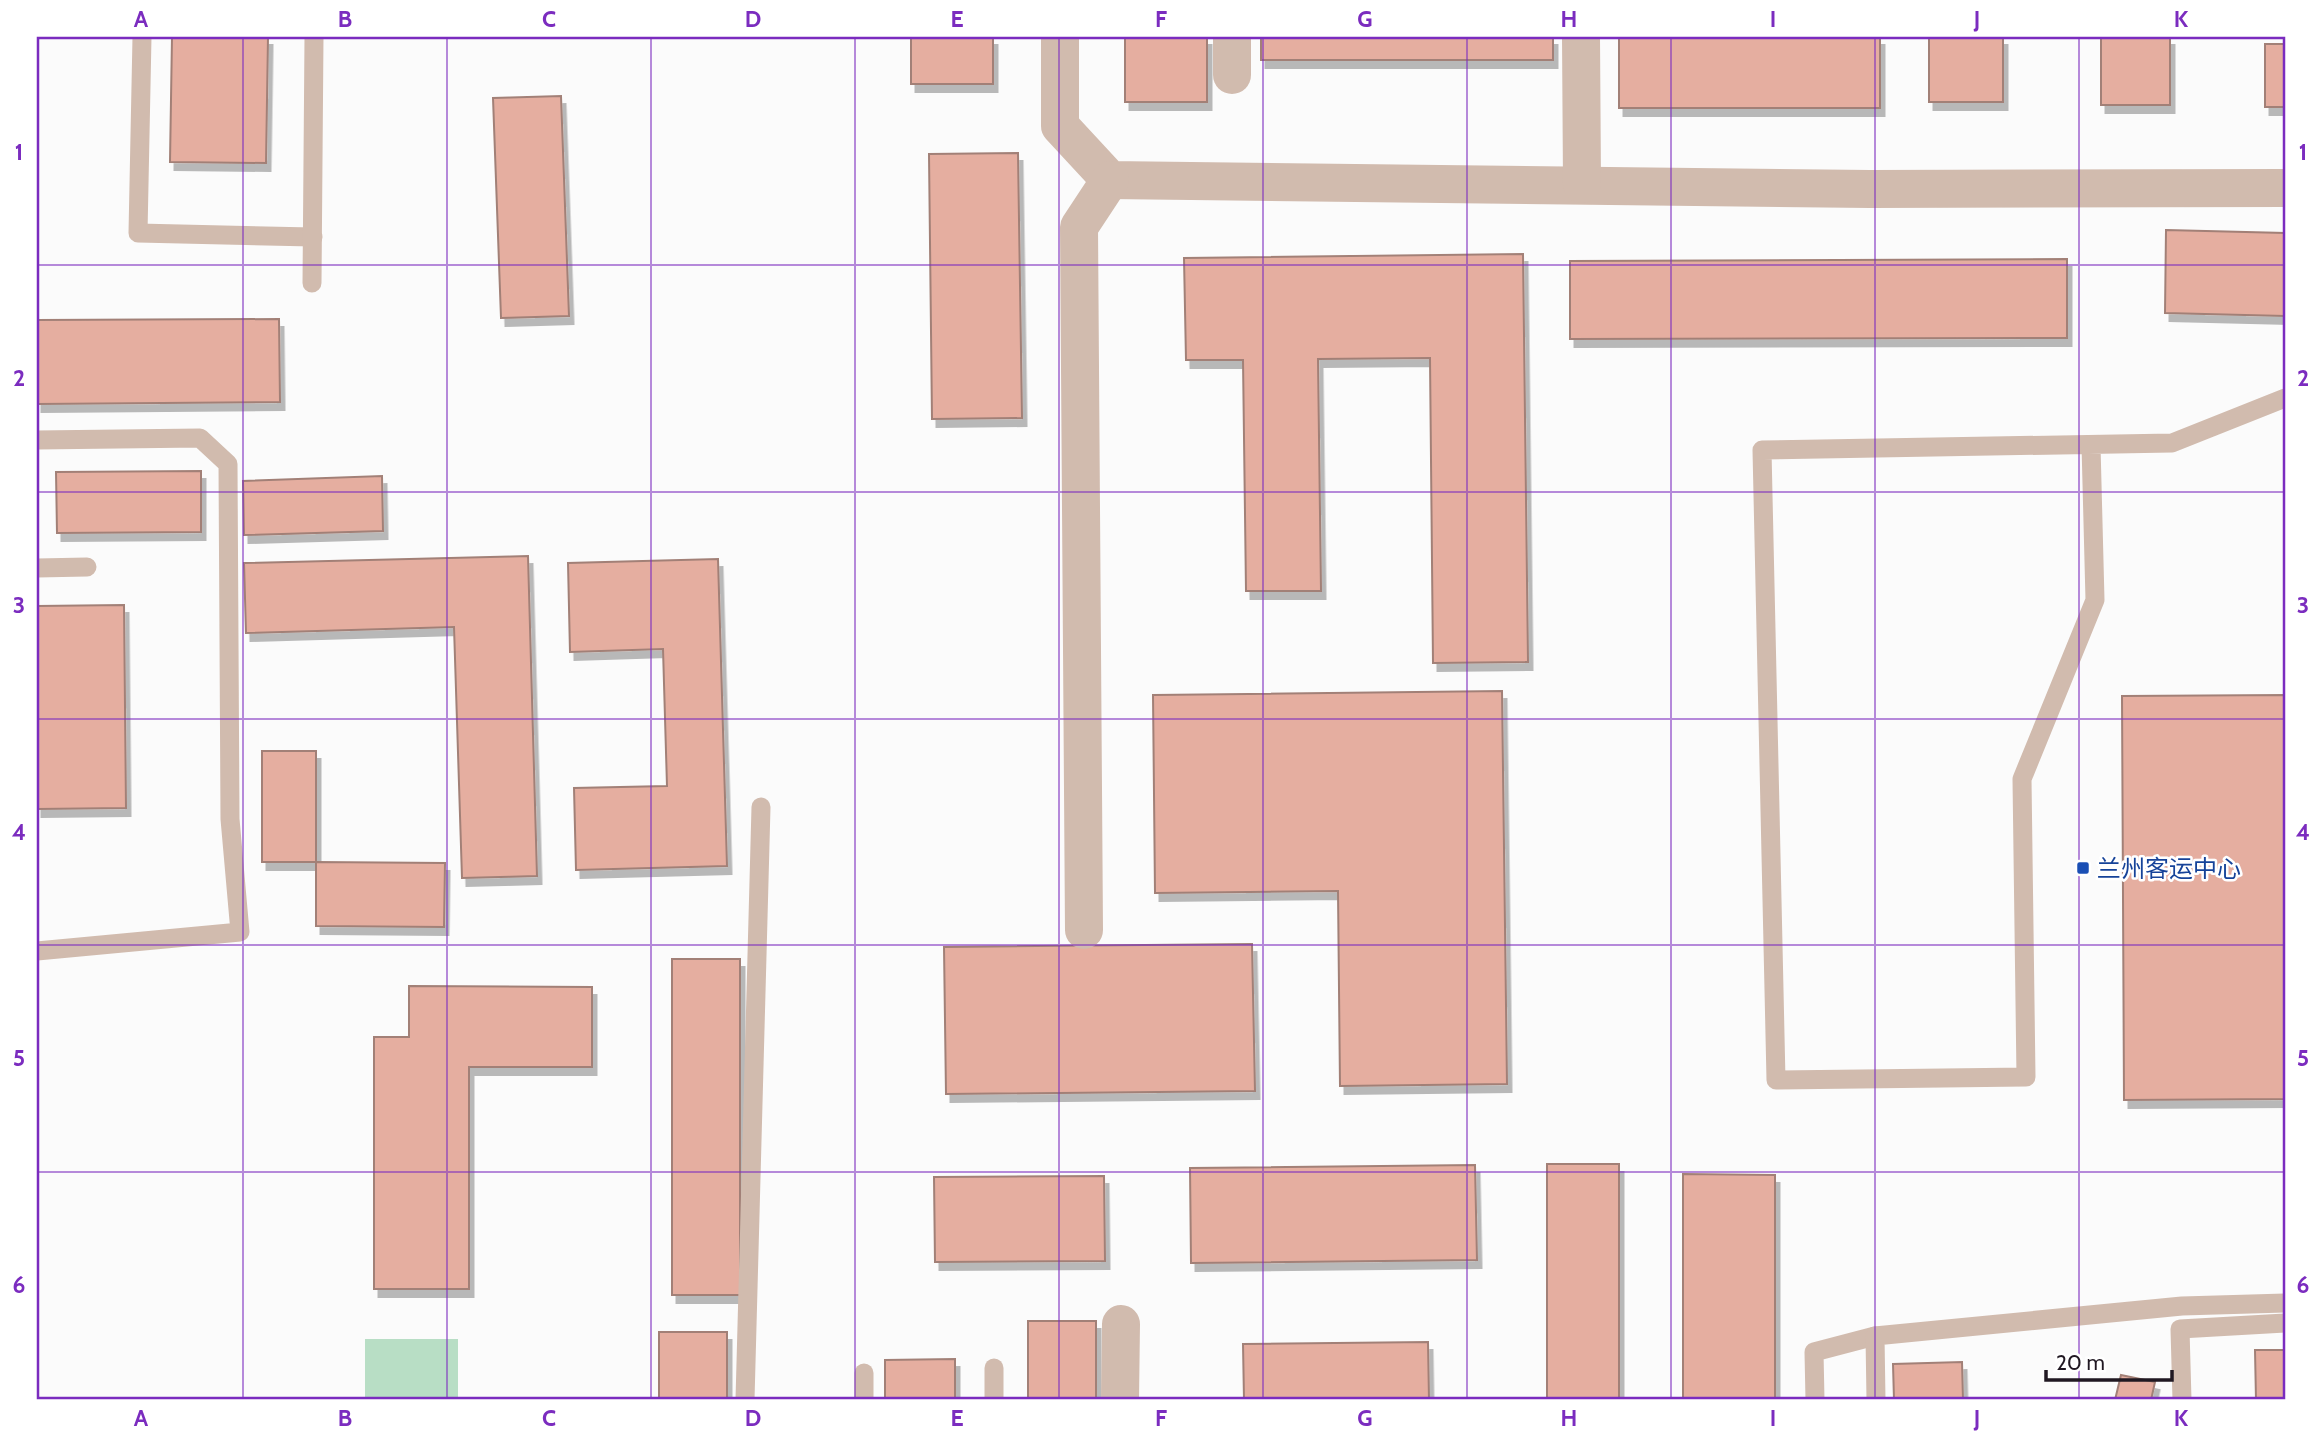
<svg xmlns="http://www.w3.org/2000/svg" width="2322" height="1437" font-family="Cabin,'Noto Sans SC',sans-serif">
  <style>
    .green { fill: #b8dec5 }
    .building { fill: #e5aea0; stroke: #a28077; stroke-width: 2; filter: url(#shadow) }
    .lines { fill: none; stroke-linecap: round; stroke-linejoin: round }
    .lane { stroke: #d1bbae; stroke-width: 19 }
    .street { stroke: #d1bbae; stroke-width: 38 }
    .grid { fill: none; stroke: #7b2cbf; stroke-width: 2; stroke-opacity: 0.55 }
    .transit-dot { fill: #1a4fb4; stroke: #fff; stroke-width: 2.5 }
    .labels { text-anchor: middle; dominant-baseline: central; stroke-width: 5; stroke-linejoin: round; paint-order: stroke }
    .transit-label { font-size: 24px; fill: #164399; stroke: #fff; text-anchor: start }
    .neatline { fill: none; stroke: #7b2cbf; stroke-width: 2.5 }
    .grid-label { font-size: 23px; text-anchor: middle; font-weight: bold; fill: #7b2cbf }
  </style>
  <defs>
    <filter id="shadow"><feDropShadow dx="4.5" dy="8" stdDeviation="0" flood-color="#0004"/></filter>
  </defs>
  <rect width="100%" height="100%" fill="#fbfbfb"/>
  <rect class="green" x="365" y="1339" width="93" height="61"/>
  <g class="building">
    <polygon points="172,37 268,37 266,163 170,162"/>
    <rect x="911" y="37" width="82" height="47"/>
    <rect x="1125" y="37" width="82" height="65"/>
    <rect x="1261" y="37" width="292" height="23"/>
    <rect x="1619" y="37" width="261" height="71"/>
    <rect x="1929" y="37" width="74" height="65"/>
    <rect x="2101" y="37" width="69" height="68"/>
    <rect x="2265" y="44" width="20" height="63"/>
    <polygon points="561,96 569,316 501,318 493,98"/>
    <polygon points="1018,153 1022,418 932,419 929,154"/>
    <polygon points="2166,230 2285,233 2285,316 2165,313"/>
    <polygon points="1523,254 1528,662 1433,663 1430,358 1318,359 1321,591 1246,591 1243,360 1186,360 1184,258"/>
    <polygon points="2067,259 2067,338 1570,339 1570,261"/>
    <polygon points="279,319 280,402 37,404 37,320"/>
    <polygon points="201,471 201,532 57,533 56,472"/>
    <polygon points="382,476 383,531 244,535 243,481"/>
    <polygon points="528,556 537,876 462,878 454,627 246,633 244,563"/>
    <polygon points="718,559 727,866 576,870 574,788 667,786 663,649 570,652 568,563"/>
    <polygon points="124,605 126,808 37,809 37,606"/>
    <polygon points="1502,691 1507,1084 1340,1086 1338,891 1155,893 1153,695"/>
    <polygon points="2285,695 2285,1099 2124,1100 2122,696"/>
    <rect x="262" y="751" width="54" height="111"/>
    <polygon points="316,862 445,863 444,927 316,926"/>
    <polygon points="1252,944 1255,1091 946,1094 944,947"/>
    <rect x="672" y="959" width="68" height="336"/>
    <polygon points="409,986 592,987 592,1067 469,1067 469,1289 374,1289 374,1037 409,1037"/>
    <rect x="1547" y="1164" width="72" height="236"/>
    <polygon points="1475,1165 1477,1260 1191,1263 1190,1168"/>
    <polygon points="1683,1174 1775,1175 1775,1400 1683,1400"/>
    <polygon points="1104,1176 1105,1261 935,1262 934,1177"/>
    <rect x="1028" y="1321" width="68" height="79"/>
    <rect x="659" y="1332" width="68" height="68"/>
    <polygon points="1428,1342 1429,1400 1244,1400 1243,1344"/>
    <polygon points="2255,1350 2285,1350 2285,1400 2256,1400"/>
    <polygon points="955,1359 955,1400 885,1400 885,1360"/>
    <polygon points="1962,1362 1963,1400 1894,1400 1893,1364"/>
    <polygon points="2121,1375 2155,1382 2151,1400 2115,1400"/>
  </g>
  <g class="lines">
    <g class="lane">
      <polyline points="142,37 138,233 313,237"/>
      <polyline points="312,283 314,37"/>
      <polyline points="37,440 200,438 228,464 230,819 240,932 37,951"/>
      <polyline points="2091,445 2095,600 2022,779 2026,1077 1776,1080 1762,450 2172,443 2285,398"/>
      <polyline points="37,568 87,567"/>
      <polyline points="994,1368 994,1400"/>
      <polyline points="864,1373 864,1400"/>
      <polyline points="745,1400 761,807"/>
      <polyline points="1815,1400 1814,1352 1875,1336"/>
      <polyline points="1876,1400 1875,1336 2182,1306 2285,1303"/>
      <polyline points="2182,1400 2180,1329 2285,1323"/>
    </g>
    <g class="street">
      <polyline points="1060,37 1060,126 1110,180 1870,189 2285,188"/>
      <polyline points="1232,37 1232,75"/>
      <polyline points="1581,37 1582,184"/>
      <polyline points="1084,930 1079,227 1110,180"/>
      <polyline points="1120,1400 1121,1324"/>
    </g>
  </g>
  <path class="grid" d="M243 37V1400M447 37V1400M651 37V1400M855 37V1400M1059 37V1400M1263 37V1400M1467 37V1400M1671 37V1400M1875 37V1400M2079 37V1400M37 265H2285M37 492H2285M37 719H2285M37 945H2285M37 1172H2285"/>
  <rect class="transit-dot" x="2076" y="861" width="14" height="14" rx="3.5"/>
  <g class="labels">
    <g class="transit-label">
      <text x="2097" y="868">兰州客运中心</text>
    </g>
  </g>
  <rect width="2322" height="1437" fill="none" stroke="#ffffff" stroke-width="77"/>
  <path d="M2046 1370v10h126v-10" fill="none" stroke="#201822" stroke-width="3.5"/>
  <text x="2056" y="1370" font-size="21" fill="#201822" stroke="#ffffff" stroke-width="5" paint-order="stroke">20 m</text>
  <rect x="38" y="38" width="2246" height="1360" class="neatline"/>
  <g class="grid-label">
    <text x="141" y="27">A</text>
    <text x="345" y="27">B</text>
    <text x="549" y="27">C</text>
    <text x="753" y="27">D</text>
    <text x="957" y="27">E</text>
    <text x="1161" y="27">F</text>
    <text x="1365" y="27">G</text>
    <text x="1569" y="27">H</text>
    <text x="1773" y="27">I</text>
    <text x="1977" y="27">J</text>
    <text x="2181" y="27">K</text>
    <text x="19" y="160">1</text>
    <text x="2303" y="160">1</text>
    <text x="19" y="386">2</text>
    <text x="2303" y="386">2</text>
    <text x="19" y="613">3</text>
    <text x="2303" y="613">3</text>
    <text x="19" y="840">4</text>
    <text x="2303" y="840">4</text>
    <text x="19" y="1066">5</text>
    <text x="2303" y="1066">5</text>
    <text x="19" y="1293">6</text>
    <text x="2303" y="1293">6</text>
    <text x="141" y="1426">A</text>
    <text x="345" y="1426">B</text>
    <text x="549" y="1426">C</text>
    <text x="753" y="1426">D</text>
    <text x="957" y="1426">E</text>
    <text x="1161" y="1426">F</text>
    <text x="1365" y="1426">G</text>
    <text x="1569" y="1426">H</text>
    <text x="1773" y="1426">I</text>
    <text x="1977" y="1426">J</text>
    <text x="2181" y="1426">K</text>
  </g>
</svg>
